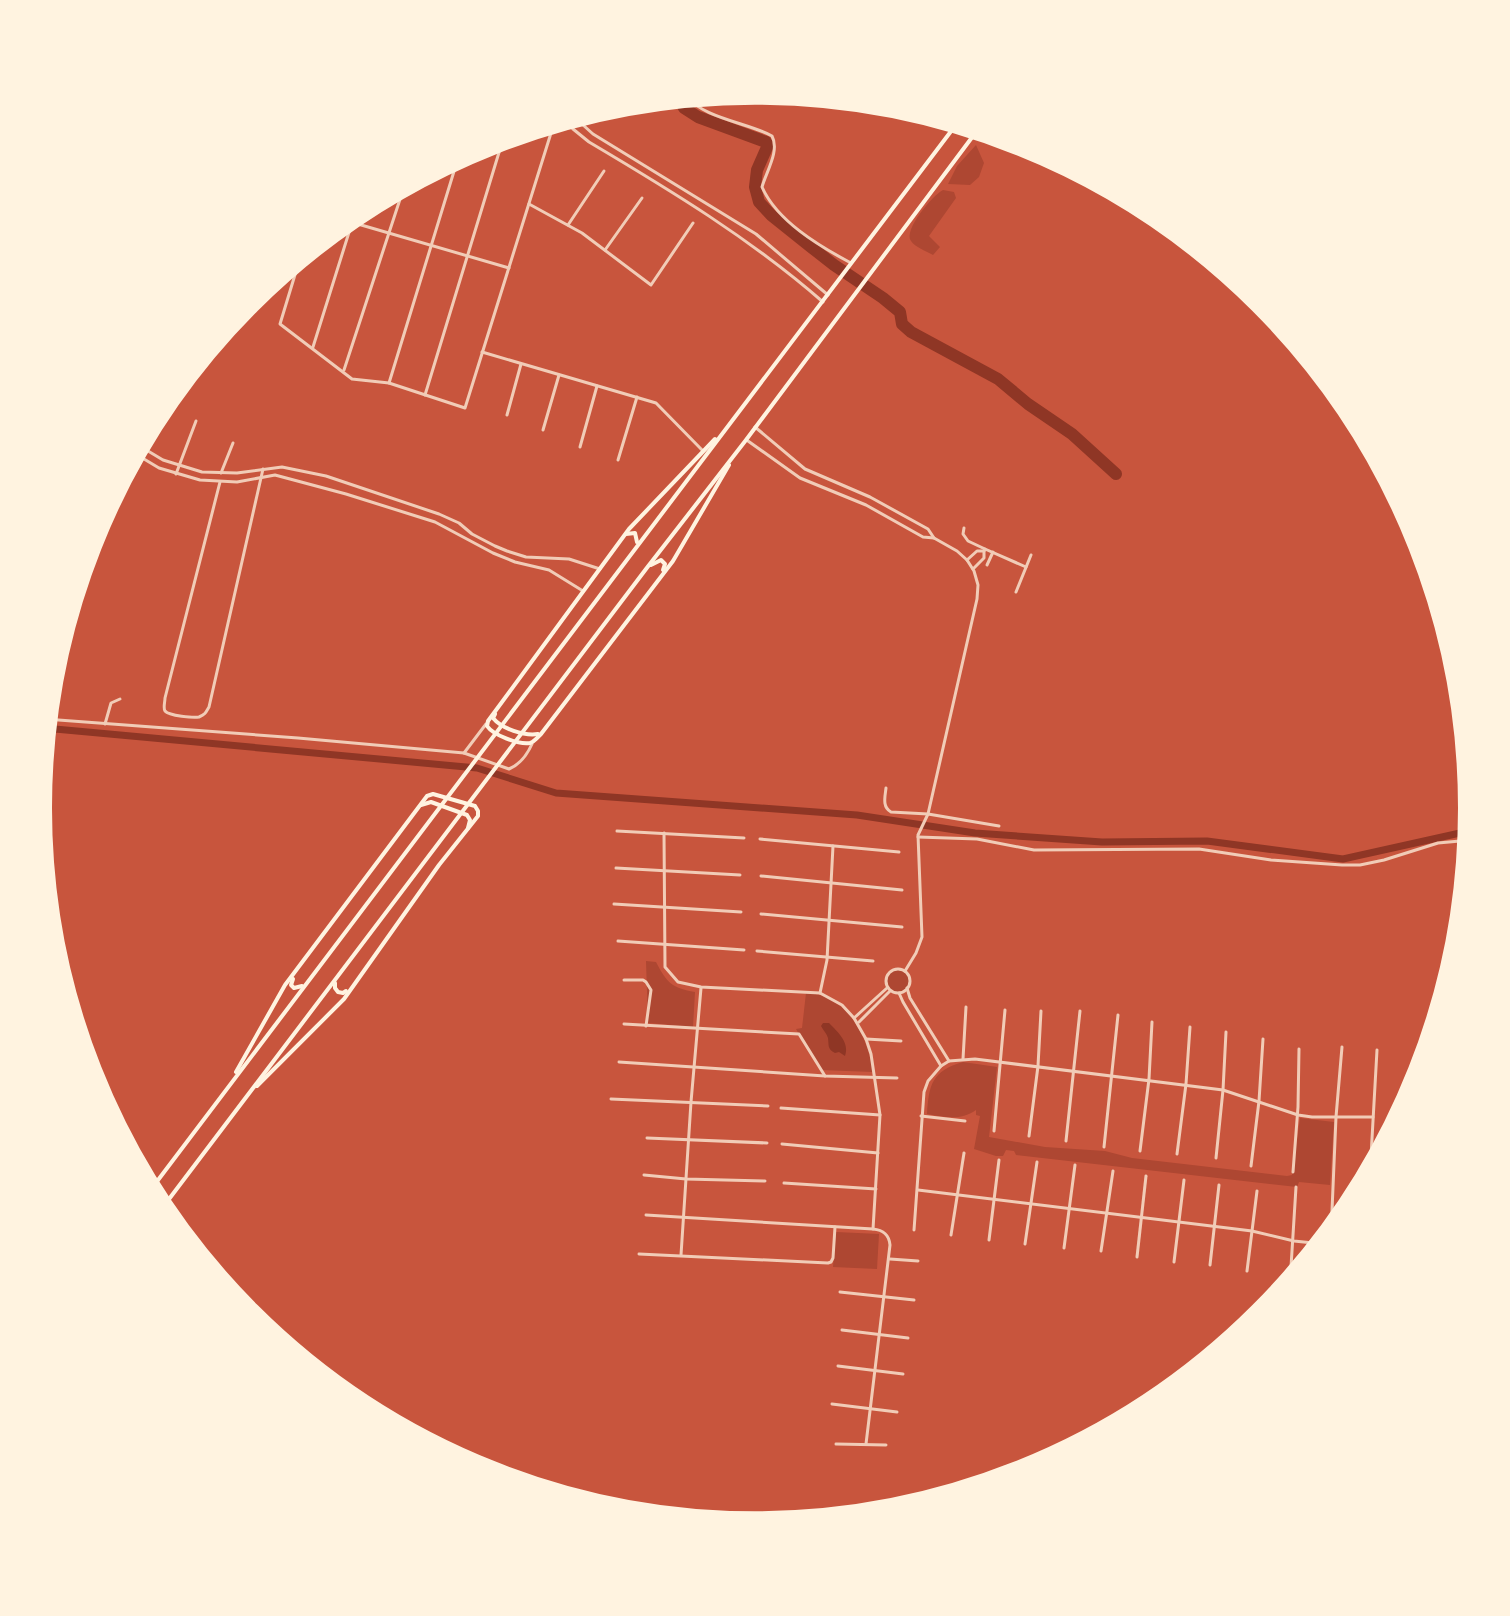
<svg xmlns="http://www.w3.org/2000/svg" width="1510" height="1616" font-family="'Varela Round',sans-serif">
  <style>
    .green { fill: #ae4732 }
    .water { fill: #8f3625 }
    .lines { fill: none; stroke-linecap: round; stroke-linejoin: round }
    .canal { stroke: #8f3625; stroke-width: 7 }
    .river { stroke: #8f3625; stroke-width: 12 }
    .minor { stroke: #f1ccb7; stroke-width: 3 }
    .primary { stroke: #fff3e0; stroke-width: 4 }
    .rim { fill: none; stroke: #fff3e0; stroke-width: 4 }
  </style>
  <rect width="100%" height="100%" fill="#c8553d"/>
  <g class="green">
    <polygon points="976,145 984,163 979,177 970,185 948,184 957,166"/>
    <path d="M943 190 954 192 956 198 929 236 940 247 933 255C926 251 915 247 911 241 903 230 933 195 943 190Z"/>
    <path d="M646 961 656 962C667 983 672 988 695 992L693 1027 648 1023Z"/>
    <circle cx="898" cy="981" r="12"/>
    <path d="M806 993C846 994 868 1036 873 1072L820 1070 796 1029 802 1028Z"/>
    <path d="M963 1062 997 1067 989 1137 1045 1147 1105 1151 1132 1158 1287 1176 1292 1175 1300 1118 1334 1122 1330 1185 1299 1182 1297 1187 1016 1155 1014 1151 1006 1150 1003 1156H996L974 1149 980 1116 976 1115V1110C960 1121 945 1117 927 1114 929 1084 932 1071 963 1062Z"/>
    <polygon points="836,1232 879,1234 877,1269 833,1267"/>
  </g>
  <path class="water" d="M823 1023H829C838 1032 850 1043 845 1056L839 1052 835 1053C827 1049 829 1045 828 1038 827 1034 823 1030 821 1026Z"/>
  <g class="lines">
    <polyline class="canal" points="44,728 477,768 556,793 857,815 975,833 1102,842 1207,841 1343,859 1460,833 1472,833"/>
    <polyline class="river" points="678,97 684,108 698,117 766,142 768,145 757,170 755,187 759,202 771,215 811,247 834,265 883,298 900,312 902,324 911,332 998,379 1028,404 1072,434 1116,474"/>
    <g class="minor">
      <path d="M687 96C702 118 749 123 772 136 780 151 766 172 762 187 777 221 819 246 851 263"/>
      <polyline points="575,115 583,125 593,134 756,234 828,295"/>
      <path d="M565 118 573 129 589 142C670 190 751 239 823 302"/>
      <polyline points="529,204 582,233 651,285 693,223"/>
      <polyline points="344,220 509,268"/>
      <polyline points="568,225 604,171"/>
      <polyline points="605,250 642,198"/>
      <polyline points="301,255 280,324 352,379 389,383 465,408 551,133 533,128"/>
      <polyline points="255,307 260,288"/>
      <polyline points="313,347 356,210"/>
      <polyline points="482,352 656,403 703,451"/>
      <polyline points="344,370 405,184"/>
      <polyline points="389,383 459,155"/>
      <polyline points="425,395 504,136"/>
      <polyline points="507,415 521,364"/>
      <polyline points="755,427 805,469 870,497 928,529 934,538 957,551 967,560 974,571 978,585 977,599 928,814 918,835 922,937 916,953 905,971"/>
      <polyline points="543,430 559,375"/>
      <polyline points="748,441 800,478 866,505 923,537 934,538"/>
      <polyline points="138,445 163,460 202,472 237,473 282,467 326,476 439,514 459,523 472,534 495,546 507,551 526,557 569,559 600,569"/>
      <polyline points="580,447 597,386"/>
      <polyline points="144,449 160,406"/>
      <polyline points="134,453 159,468 200,480 237,482 275,475 346,494 435,522 493,553 515,562 549,570 583,591"/>
      <polyline points="618,460 637,397"/>
      <polyline points="221,473 233,443"/>
      <polyline points="176,474 196,421"/>
      <path d="M220 482 165 698C165 702 163 708 165 711 169 716 194 718 199 717 206 714 206 712 209 707L263 469"/>
      <polyline points="964,528 963,534 968,541 985,549"/>
      <polyline points="984,551 985,549 1026,567"/>
      <polyline points="967,560 977,551 984,551 984,558 973,569"/>
      <polyline points="987,565 993,552"/>
      <polyline points="1016,592 1031,555"/>
      <path d="M45 719 298 738 464 753 509 769C521 764 527 755 532 744"/>
      <polyline points="105,724 111,703 120,699"/>
      <polyline points="464,753 486,724"/>
      <path d="M886 788C885 797 882 807 891 812L928 814 999 826"/>
      <polyline points="617,831 744,838"/>
      <polyline points="664,833 665,967 678,982 701,987 820,993 842,1005 854,1018 866,1039 871,1054 880,1115 873,1229"/>
      <polyline points="918,837 977,839 1034,850 1199,849 1271,860 1342,865 1360,865 1384,860 1438,843 1471,840"/>
      <polyline points="760,839 899,852"/>
      <polyline points="616,868 740,875"/>
      <polyline points="761,876 902,890"/>
      <polyline points="614,904 741,912"/>
      <polyline points="761,914 902,927"/>
      <polyline points="618,941 744,950"/>
      <polyline points="757,951 873,961"/>
      <circle cx="898" cy="981" r="12"/>
      <polyline points="624,980 643,980 646,982 651,990 646,1026"/>
      <polyline points="907,988 910,998 949,1061"/>
      <polyline points="820,993 827,960 833,846"/>
      <polyline points="899,993 903,1002 941,1066"/>
      <polyline points="854,1018 887,988"/>
      <polyline points="859,1022 890,991"/>
      <polyline points="624,1024 799,1034 825,1076"/>
      <polyline points="866,1039 901,1041"/>
      <polyline points="963,1059 966,1007"/>
      <polyline points="619,1062 825,1076 897,1078"/>
      <polyline points="611,1099 768,1106"/>
      <polyline points="781,1108 880,1115"/>
      <polyline points="921,1116 965,1121"/>
      <polyline points="994,1131 1005,1010"/>
      <polyline points="1029,1136 1038,1066 1041,1011"/>
      <polyline points="647,1138 767,1143"/>
      <polyline points="1066,1141 1080,1011"/>
      <polyline points="782,1144 878,1153"/>
      <polyline points="1104,1147 1118,1015"/>
      <polyline points="1140,1151 1149,1079 1152,1022"/>
      <polyline points="1177,1154 1186,1084 1190,1027"/>
      <polyline points="1216,1158 1223,1090 1226,1032"/>
      <polyline points="1251,1166 1259,1101 1263,1039"/>
      <polyline points="1293,1172 1298,1107 1299,1049"/>
      <polyline points="1370,1174 1377,1050"/>
      <polyline points="644,1175 686,1179 765,1181"/>
      <polyline points="784,1183 876,1189"/>
      <polyline points="918,1190 1252,1231 1294,1241 1323,1244"/>
      <path d="M646 1215 873 1229C883 1230 889 1234 890 1245L866 1444"/>
      <polyline points="914,1230 924,1092 928,1081 941,1066 949,1061 975,1059 1223,1090 1298,1115 1312,1117 1373,1117"/>
      <polyline points="1331,1234 1336,1117 1342,1047"/>
      <polyline points="951,1235 964,1153"/>
      <polyline points="989,1240 999,1160"/>
      <polyline points="1025,1244 1037,1162"/>
      <polyline points="1064,1248 1075,1165"/>
      <polyline points="1101,1251 1113,1171"/>
      <polyline points="639,1254 828,1263 831,1262 833,1258 835,1227"/>
      <polyline points="681,1255 691,1102 701,988"/>
      <polyline points="1137,1257 1146,1176"/>
      <polyline points="890,1259 918,1261"/>
      <polyline points="1174,1262 1184,1180"/>
      <polyline points="1210,1265 1219,1185"/>
      <polyline points="1247,1271 1257,1191"/>
      <polyline points="1290,1283 1296,1187"/>
      <polyline points="840,1292 914,1300"/>
      <polyline points="842,1330 908,1338"/>
      <polyline points="838,1366 903,1374"/>
      <polyline points="832,1404 897,1412"/>
      <polyline points="836,1444 886,1445"/>
      <polyline points="563,1497 563,1496"/>
    </g>
    <g class="primary">
      <path d="M715 439 629 529 488 721 487 726C493 735 519 745 530 743 534 742 538 737 541 734L673 561 729 465"/>
      <polyline points="626,534 635,533 637,542"/>
      <polyline points="651,565 661,560 665,564 663,570"/>
      <path d="M495 714 493 718C502 729 524 736 538 734"/>
      <polyline points="421,805 431,802 467,815 470,820 468,828"/>
      <polyline points="293,979 291,985 294,988 302,986"/>
      <polyline points="335,983 335,988 338,992 343,993 346,991"/>
      <polyline points="236,1072 285,985 427,796 433,794 475,806 478,811 478,816 439,865 344,999 257,1086"/>
      <polyline points="149,1192 958,122"/>
      <polyline points="160,1211 646,569 746,440 979,128"/>
    </g>
  </g>
  <path d="M0 0H1510V1616H0ZM50 808a705 705 0 1 1 1410 0a705 705 0 1 1-1410 0Z" fill="#fff3e0" fill-rule="evenodd"/>
  <path class="rim" d="M50 808a705 705 0 1 1 1410 0a705 705 0 1 1-1410 0Z"/>
</svg>
